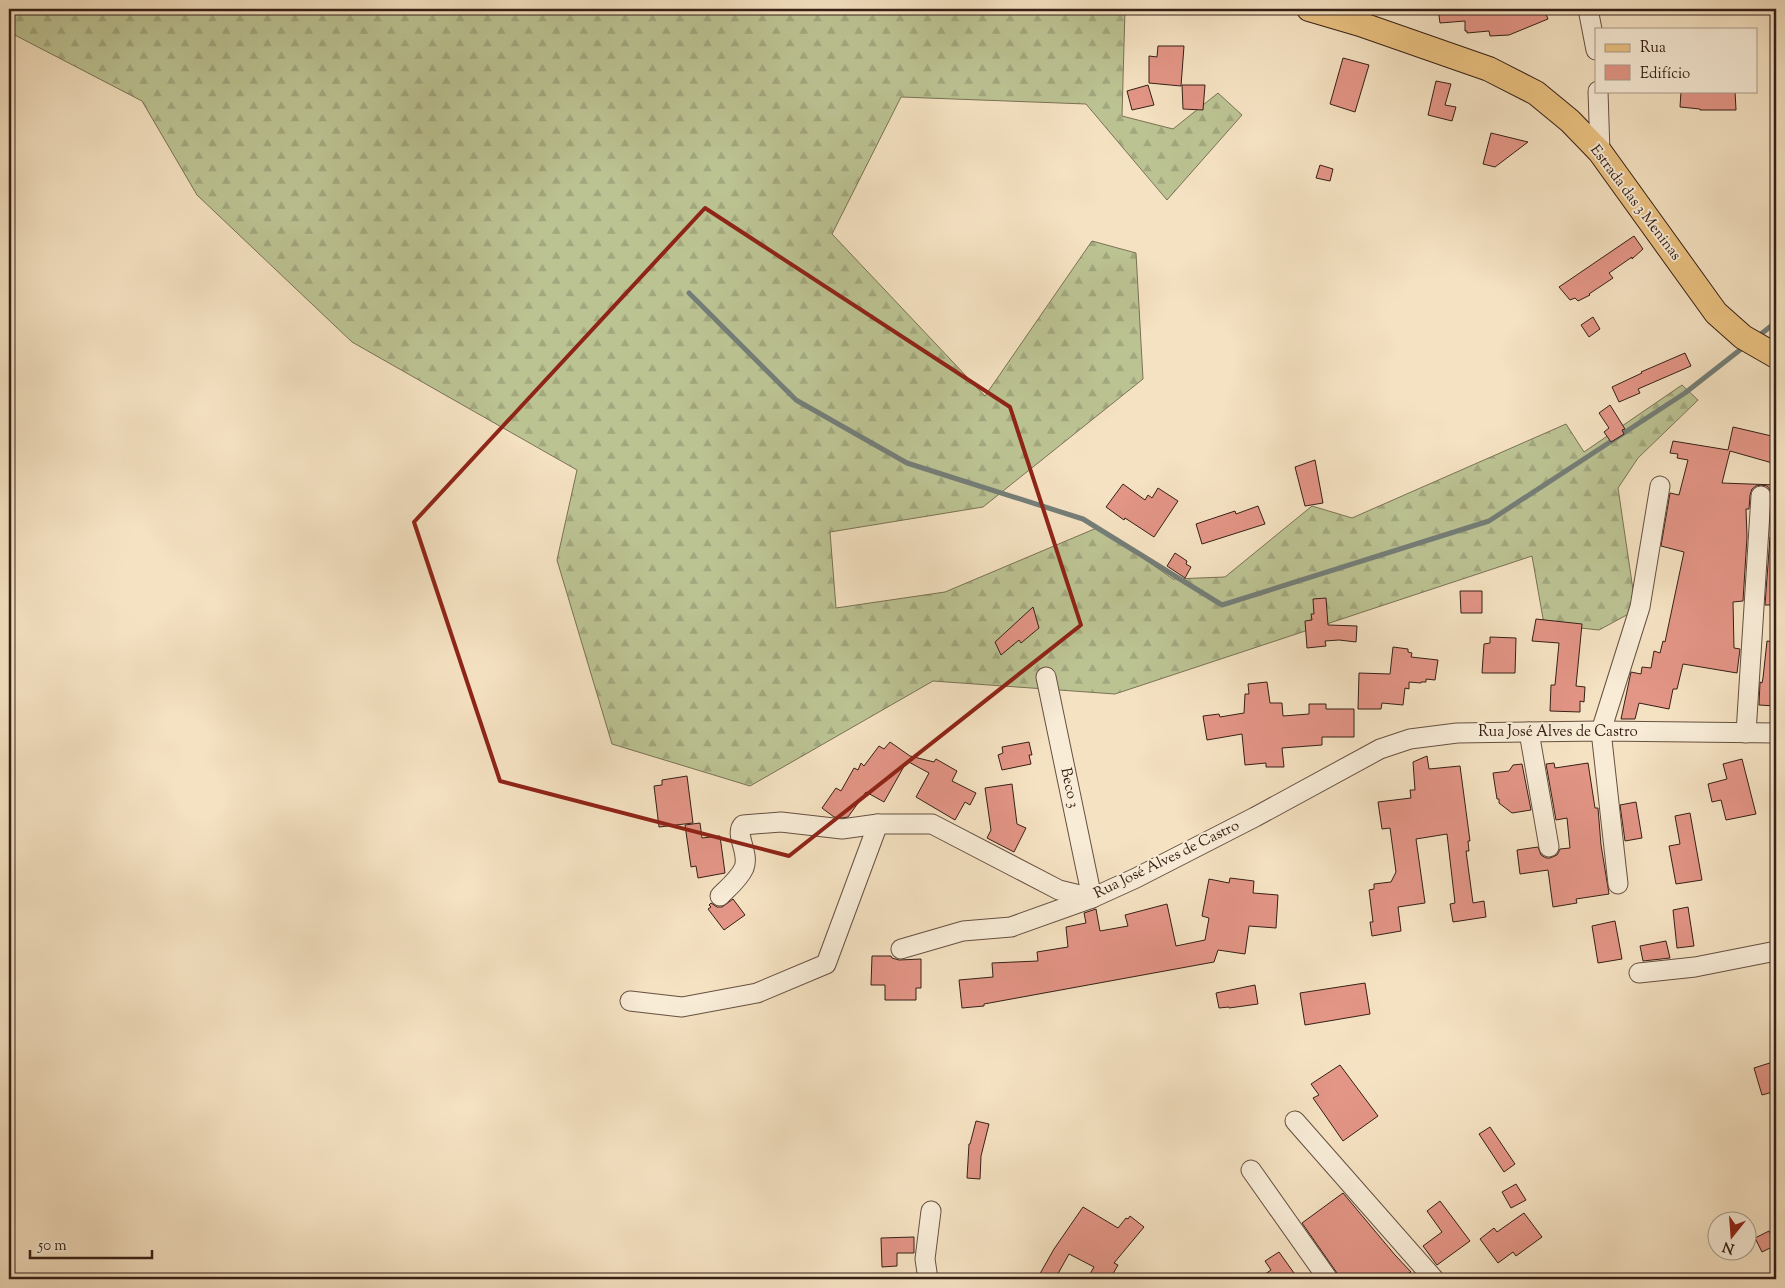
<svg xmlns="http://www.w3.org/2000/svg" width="1785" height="1288" font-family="'Sorts Mill Goudy',serif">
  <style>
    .forest { fill: url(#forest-firs); stroke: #797254 }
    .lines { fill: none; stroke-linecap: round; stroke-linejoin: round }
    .stream { stroke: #747e78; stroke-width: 5 }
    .building { fill: #e39586; stroke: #362016 }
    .minor-casing { stroke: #665041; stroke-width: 21 }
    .major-casing { stroke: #362016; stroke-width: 26 }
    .minor { stroke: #f8ecd7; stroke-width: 19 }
    .major { stroke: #eac181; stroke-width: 24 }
    .marked { fill: none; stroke: #8f2418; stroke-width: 4; stroke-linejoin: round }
    .labels { text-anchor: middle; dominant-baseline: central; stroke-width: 4; stroke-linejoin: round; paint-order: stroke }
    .street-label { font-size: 15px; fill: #362016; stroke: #f8ecd7 }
  </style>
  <defs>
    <pattern id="forest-firs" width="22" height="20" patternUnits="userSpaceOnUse" patternTransform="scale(1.25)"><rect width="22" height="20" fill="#bcc393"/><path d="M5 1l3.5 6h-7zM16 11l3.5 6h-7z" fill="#a2a77e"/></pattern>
  </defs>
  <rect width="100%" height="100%" fill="#f5e2c2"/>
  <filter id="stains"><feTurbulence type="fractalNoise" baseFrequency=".004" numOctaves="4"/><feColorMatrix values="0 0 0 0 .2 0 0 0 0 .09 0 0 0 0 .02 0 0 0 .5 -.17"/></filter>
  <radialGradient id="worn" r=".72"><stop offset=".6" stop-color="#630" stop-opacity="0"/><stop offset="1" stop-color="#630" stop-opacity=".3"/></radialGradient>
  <polygon class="forest" points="9,9 1125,9 1122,116 1173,129 1218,93 1242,115 1167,200 1086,104 901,97 832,234 985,396 1092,241 1136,253 1143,379 983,507 830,532 836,608 945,592 1099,527 1173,579 1225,577 1312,506 1352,518 1566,424 1584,452 1682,385 1698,400 1638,458 1618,488 1636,610 1599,630 1544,624 1532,556 1115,694 933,681 750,786 612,744 557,560 577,470 352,342 197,195 142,101 9,32"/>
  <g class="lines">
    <g class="stream">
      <polyline points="689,293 796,400 907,463 1083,519 1222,605 1489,521 1685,393 1745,346"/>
      <polyline points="1756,338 1776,322"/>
    </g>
  </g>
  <g class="building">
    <polygon points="1438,9 1494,9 1494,11 1544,9 1548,19 1509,35 1490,36 1489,31 1467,33 1467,31 1465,31 1465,21 1440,23"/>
    <polygon points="1158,46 1184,46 1181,86 1149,83 1149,56 1157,57"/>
    <polygon points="1343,58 1369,65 1355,112 1330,104"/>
    <polygon points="1436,81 1451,84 1445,105 1456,107 1452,121 1428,115"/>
    <polygon points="1148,85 1154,105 1132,110 1127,91"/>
    <polygon points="1182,85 1205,85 1203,110 1183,109"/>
    <polygon points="1681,91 1735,91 1736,110 1700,110 1700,109 1680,107"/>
    <polygon points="1491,133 1528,142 1495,167 1483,164"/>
    <polygon points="1320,165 1333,169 1330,181 1316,178"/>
    <polygon points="1634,236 1643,249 1632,259 1632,257 1609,273 1613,278 1589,294 1590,295 1578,301 1575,298 1570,300 1559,287"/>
    <polygon points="1593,317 1600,329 1589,337 1581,325"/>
    <polygon points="1685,353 1691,366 1638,389 1640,393 1619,402 1612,387 1642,373 1641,372"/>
    <polygon points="1610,405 1625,429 1622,430 1624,434 1611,442 1604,432 1609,428 1599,413"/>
    <polygon points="1733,427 1776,437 1776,464 1730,451 1722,483 1776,485 1776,498 1772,498 1771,491 1767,486 1761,485 1756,486 1752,489 1750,495 1749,509 1746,509 1747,537 1743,601 1733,602 1734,648 1740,649 1737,673 1683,664 1677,689 1673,689 1669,709 1639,703 1635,719 1621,719 1631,672 1641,674 1642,667 1651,668 1654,651 1660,653 1663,641 1665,642 1684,552 1661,546 1670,493 1679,495 1688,460 1677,458 1678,454 1670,453 1673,441 1728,450"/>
    <polygon points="1315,460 1323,503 1305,506 1295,467"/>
    <polygon points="1123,484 1145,500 1148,495 1152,498 1158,488 1178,501 1154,537 1125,518 1124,520 1106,507"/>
    <polygon points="1258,506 1265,524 1202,544 1196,524 1235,511 1236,514"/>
    <polygon points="1770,537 1776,537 1776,605 1765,605"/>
    <polygon points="1175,553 1187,561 1186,564 1191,567 1185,578 1167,566"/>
    <polygon points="1460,591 1482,591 1482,613 1461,613"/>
    <polygon points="1326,598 1328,625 1357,626 1356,642 1339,640 1325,641 1326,646 1307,648 1305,621 1312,620 1311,614 1314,614 1313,599"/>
    <polygon points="1033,607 1039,628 1021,643 1019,640 1001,655 995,642"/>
    <polygon points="1536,619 1582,624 1576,686 1585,687 1584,702 1580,701 1580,712 1550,711 1551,685 1555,685 1559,643 1532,641"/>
    <polygon points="1490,637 1516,638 1515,673 1482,673 1484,644 1490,643"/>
    <polygon points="1767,641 1776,642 1776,706 1759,705 1760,682 1762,683 1763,678"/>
    <polygon points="1393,647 1408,649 1408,652 1412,653 1411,657 1438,660 1435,680 1426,679 1426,682 1421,682 1421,683 1409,682 1409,689 1405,688 1403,705 1382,703 1381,709 1358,709 1359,673 1390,674"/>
    <polygon points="1267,682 1270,703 1282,703 1283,716 1309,714 1309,704 1326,704 1326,709 1354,709 1354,737 1322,737 1322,745 1282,748 1284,767 1266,767 1266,763 1245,765 1242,734 1207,740 1203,716 1219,714 1220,717 1244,713 1245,694 1249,694 1248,684"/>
    <polygon points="890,742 910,756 934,762 936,759 957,771 952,781 976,793 970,805 965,802 955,820 916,797 929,773 907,761 884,802 866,792 848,817 842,818 834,817 822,808 836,788 841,791 854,768 858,770 861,763 864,766 879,746 884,749"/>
    <polygon points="1029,742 1032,755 1029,755 1031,764 1002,770 998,755 1003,753 1002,747"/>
    <polygon points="1427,756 1429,769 1460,766 1470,841 1468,841 1469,851 1466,851 1473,903 1484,901 1486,917 1453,922 1450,904 1455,903 1447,834 1416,839 1425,903 1398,907 1401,931 1372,936 1370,922 1373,922 1369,890 1374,889 1374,884 1391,882 1396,872 1390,828 1382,829 1378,802 1411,798 1410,790 1415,790 1413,762"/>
    <polygon points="1742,759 1756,814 1726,820 1721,800 1712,802 1708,784 1727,779 1723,764"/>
    <polygon points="1554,763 1555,768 1588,763 1595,808 1598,808 1601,845 1609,894 1576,899 1577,903 1553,907 1548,870 1520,874 1517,850 1538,847 1541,855 1546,858 1550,858 1557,855 1560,849 1570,848 1567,818 1556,820 1546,764"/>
    <polygon points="1522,764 1531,810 1512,813 1499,803 1499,799 1497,799 1493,773 1509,771 1513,765"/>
    <polygon points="687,776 693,823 659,827 654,786 662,785 662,780"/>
    <polygon points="1012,784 1017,824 1026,828 1014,852 987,838 991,830 985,788"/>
    <polygon points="1636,802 1642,838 1625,841 1620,805"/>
    <polygon points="1690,813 1702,880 1676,884 1669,846 1680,844 1675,816"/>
    <polygon points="700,823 702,838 720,836 725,873 698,878 696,866 691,867 685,825"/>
    <polygon points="1230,878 1254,881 1253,893 1278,895 1276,928 1249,926 1245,954 1218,950 1214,962 984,1004 984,1006 962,1008 959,980 993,977 992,963 1038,961 1037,952 1068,947 1066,927 1086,923 1084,913 1096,909 1100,931 1128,926 1125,915 1167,904 1176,946 1205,940 1209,918 1202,916 1209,879 1229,883"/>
    <polygon points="733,899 745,915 724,930 708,909 711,907 709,905 711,903 717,907 722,907"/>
    <polygon points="1688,907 1694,946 1677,948 1673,910"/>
    <polygon points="1615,921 1622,959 1598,963 1592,926"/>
    <polygon points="1666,941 1670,958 1643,961 1640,946"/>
    <polygon points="872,956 891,956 892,958 899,960 921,959 921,988 916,988 916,1000 885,1000 885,985 871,985"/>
    <polygon points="1365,983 1370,1014 1305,1025 1300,993"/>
    <polygon points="1255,985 1258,1004 1229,1008 1229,1007 1219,1008 1216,993"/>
    <polygon points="1776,1061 1776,1091 1762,1095 1754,1068"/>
    <polygon points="1340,1065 1378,1116 1343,1141 1313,1098 1319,1095 1311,1084"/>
    <polygon points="976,1121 989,1124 981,1156 980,1179 967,1178 969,1144 970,1144"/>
    <polygon points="1490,1127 1515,1164 1504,1172 1479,1134"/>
    <polygon points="1516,1184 1526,1200 1511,1208 1502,1192"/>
    <polygon points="1343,1193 1395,1255 1411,1272 1399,1279 1339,1279 1337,1273 1302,1223"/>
    <polygon points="1440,1201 1470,1241 1437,1265 1423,1246 1442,1232 1427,1211"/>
    <polygon points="1083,1207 1118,1228 1126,1218 1128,1219 1130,1216 1144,1227 1114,1263 1118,1265 1110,1279 1087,1279 1094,1267 1069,1254 1055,1279 1037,1279 1054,1249"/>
    <polygon points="1524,1213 1542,1237 1516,1256 1513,1252 1498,1263 1480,1239 1494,1228 1497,1232"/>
    <polygon points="1769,1231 1776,1245 1762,1252 1755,1238"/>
    <polygon points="914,1237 914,1253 897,1253 897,1266 882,1267 881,1238"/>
    <polygon points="1279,1252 1294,1273 1285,1279 1258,1279 1271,1270 1265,1261"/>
  </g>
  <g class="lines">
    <g class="minor-casing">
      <g id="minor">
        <polyline points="1588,9 1596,50"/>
        <polyline points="1598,91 1600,152"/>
        <polyline points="1046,677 1092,898"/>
        <polyline points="1529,732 1549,847"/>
        <polyline points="1746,733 1761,496"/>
        <polyline points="1618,884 1601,731 1640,607 1660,486"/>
        <path d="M720 896C728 888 739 879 744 868 750 853 734 834 743 825L781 822 842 829 878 824H932L1059 890 1092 898"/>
        <polyline points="901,949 963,931 1011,927 1092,898 1136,878 1255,817 1380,749 1410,739 1457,733 1601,731 1776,733"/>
        <polyline points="1639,973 1695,967 1776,951"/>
        <polyline points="630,1001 682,1007 757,993 826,964 878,824"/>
        <polyline points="1295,1121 1434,1279"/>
        <polyline points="1251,1170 1328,1279"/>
        <polyline points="928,1279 925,1259 931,1211"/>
      </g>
    </g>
    <g class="major-casing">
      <polyline id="major" points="1309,9 1360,24 1489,69 1536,93 1570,121 1600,152 1716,313 1743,337 1776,356"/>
    </g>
    <use href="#minor" class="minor"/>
    <use href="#major" class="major"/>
  </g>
  <path class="marked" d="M705 208 1010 407 1081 625 789 856 500 781 414 522Z"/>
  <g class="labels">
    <g class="street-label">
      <text transform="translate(1635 203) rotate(53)">Estrada das 3 Meninas</text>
      <text x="1558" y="732">Rua José Alves de Castro</text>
      <text transform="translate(1069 788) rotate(78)">Beco 3</text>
      <text transform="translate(1167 860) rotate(-26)">Rua José Alves de Castro</text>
    </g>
  </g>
  <rect width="1785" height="1288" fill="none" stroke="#f5e2c2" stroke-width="30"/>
  <rect x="10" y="10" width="1765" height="1268" fill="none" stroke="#362016" stroke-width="2.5"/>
  <rect x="15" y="15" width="1755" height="1258" fill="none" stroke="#362016"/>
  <rect x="1595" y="28" width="162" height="65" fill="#f8ecd7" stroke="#aa9a8a"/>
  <rect x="1605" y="44" width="25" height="8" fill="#eac181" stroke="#aa9a8a"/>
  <text x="1640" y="52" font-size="15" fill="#362016">Rua</text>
  <rect x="1605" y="65" width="25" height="15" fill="#e39586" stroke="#aa9a8a"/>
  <text x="1640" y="78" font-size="15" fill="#362016">Edifício</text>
  <g transform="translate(1732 1236) rotate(197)"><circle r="24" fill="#f8ecd7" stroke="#aa9a8a"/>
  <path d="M0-4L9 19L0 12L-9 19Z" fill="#8f2418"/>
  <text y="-8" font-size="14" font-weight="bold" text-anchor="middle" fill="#362016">N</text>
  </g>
  <path d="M30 1250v8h122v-8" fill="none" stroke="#362016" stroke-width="2.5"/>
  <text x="38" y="1250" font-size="15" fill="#362016" stroke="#f8ecd7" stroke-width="4" paint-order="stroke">50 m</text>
  <rect width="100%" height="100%" filter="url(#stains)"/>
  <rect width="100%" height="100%" fill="url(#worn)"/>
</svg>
